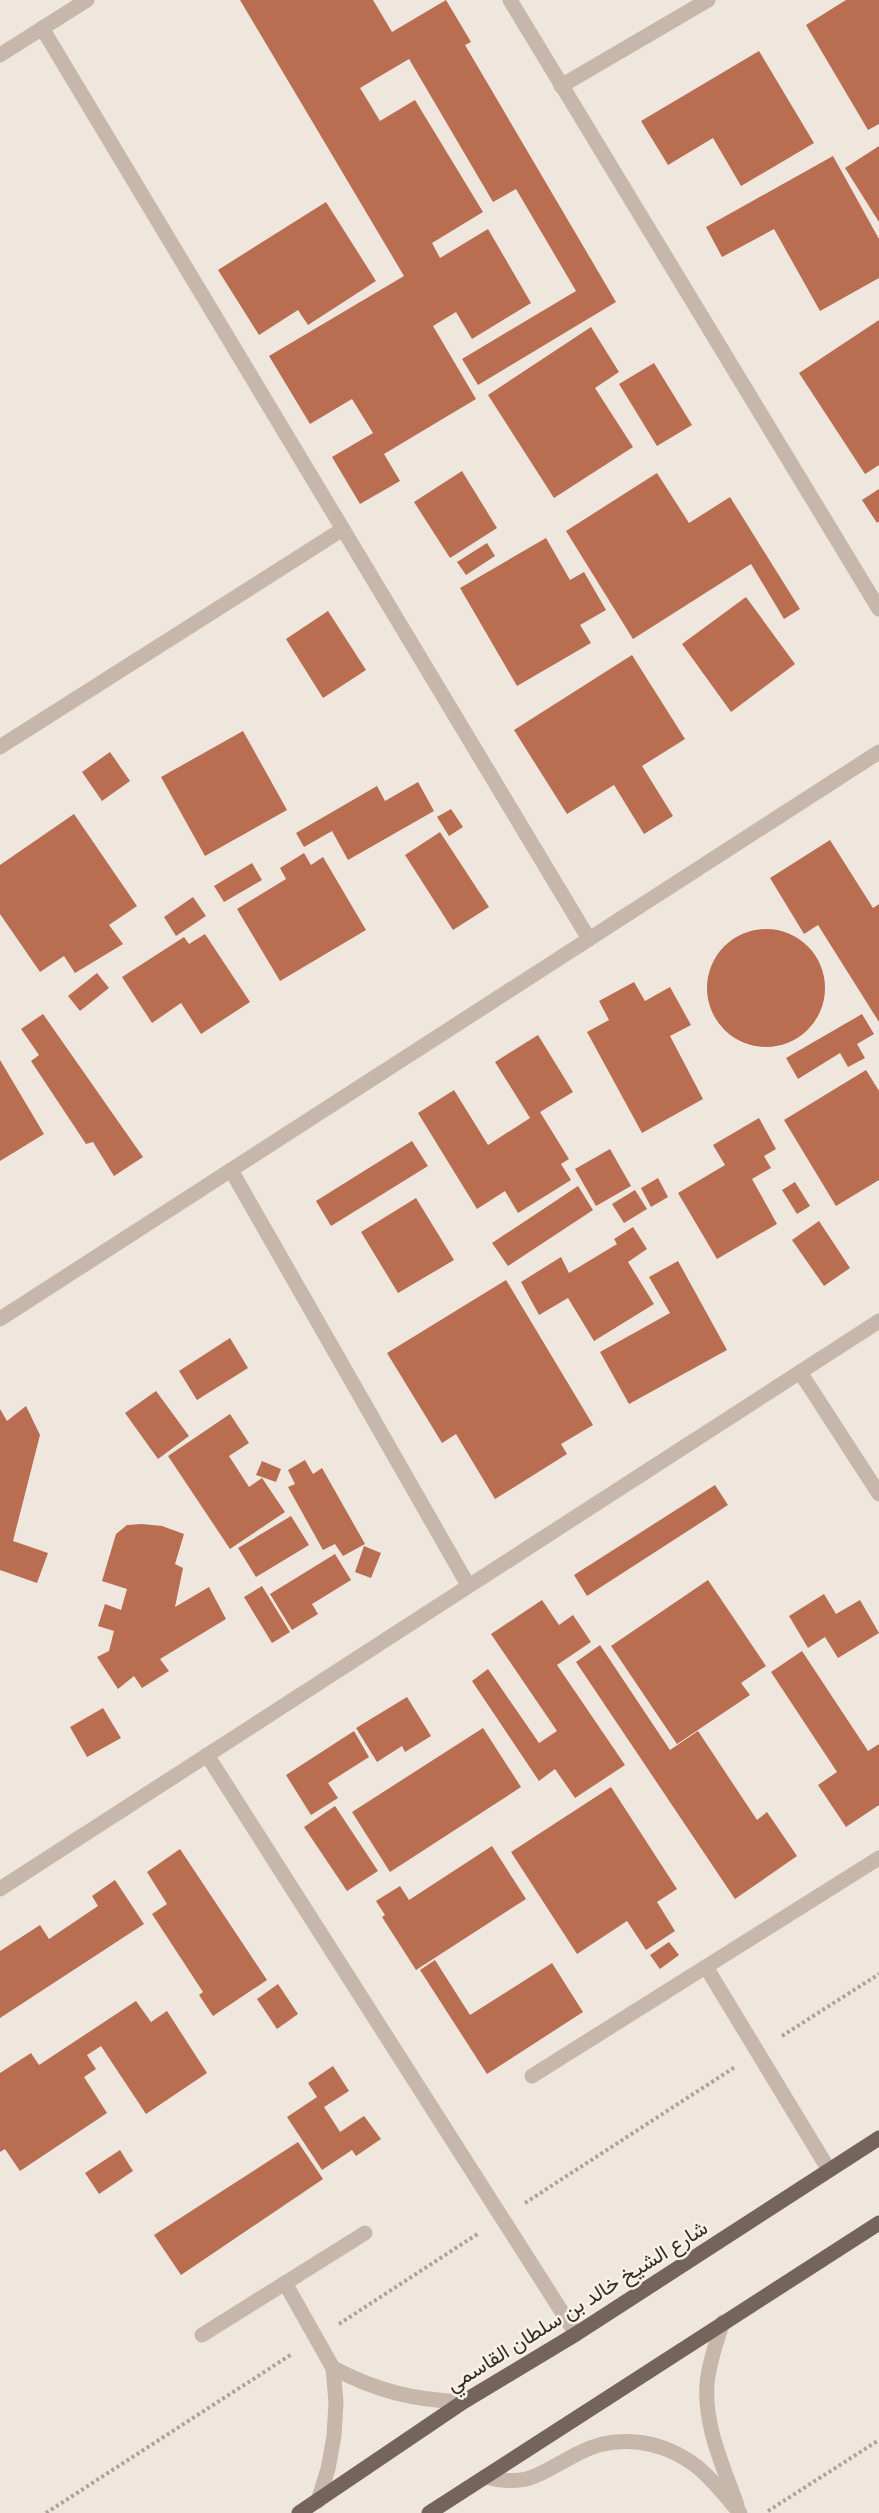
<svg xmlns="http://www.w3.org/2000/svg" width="879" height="2513" font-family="'Fira Sans Condensed',Vazirmatn,sans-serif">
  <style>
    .building { fill: #b96d51 }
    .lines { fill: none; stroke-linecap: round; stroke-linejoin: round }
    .path { stroke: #b2a294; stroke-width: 4; stroke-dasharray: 3 3; stroke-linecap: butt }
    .minor { stroke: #c6b7aa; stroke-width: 15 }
    .major { stroke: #75645b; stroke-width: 15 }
    .labels { text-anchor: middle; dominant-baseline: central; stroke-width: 5; stroke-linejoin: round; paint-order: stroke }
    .street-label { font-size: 21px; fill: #342d29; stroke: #f7f1e8 }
  </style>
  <rect width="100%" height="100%" fill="#efe7dd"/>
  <g class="building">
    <polygon points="240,0 373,0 392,32 446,0 471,42 465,45 616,302 478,385 462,359 576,291 516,189 493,202 409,59 360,88 380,121 415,100 483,212 432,243 440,258 488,229 531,303 472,339 456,312 433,326 476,399 384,454 400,481 360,504 332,457 373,433 352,399 310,424 269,356 404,276"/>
    <polygon points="846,0 879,0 879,124 868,130 806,25"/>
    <polygon points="759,51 814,143 741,186 713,138 668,165 641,121"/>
    <polygon points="879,146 879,222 845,168"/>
    <polygon points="833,156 879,239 879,278 820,311 774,229 722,257 706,227"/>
    <polygon points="326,202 376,281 308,325 298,310 259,335 218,270"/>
    <polygon points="879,320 879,465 865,474 799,373"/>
    <polygon points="591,327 619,372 595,388 633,447 554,498 488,395"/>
    <polygon points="654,363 692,425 657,446 619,384"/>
    <polygon points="462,471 497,528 450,558 414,502"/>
    <polygon points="657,473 689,523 730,497 800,609 784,619 751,564 633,639 566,531"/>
    <polygon points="879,489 879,521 877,523 862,500"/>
    <polygon points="546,538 570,580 584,572 606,610 580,625 591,643 517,686 460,588"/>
    <polygon points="487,543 495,556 466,575 457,562"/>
    <polygon points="746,597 795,664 731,712 682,644"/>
    <polygon points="328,611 366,670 323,698 286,639"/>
    <polygon points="632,655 685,739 642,766 673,816 644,834 614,785 567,814 514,730"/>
    <polygon points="243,731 287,810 205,856 161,777"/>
    <polygon points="110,752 130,781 102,801 82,772"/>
    <polygon points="418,782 434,811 348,860 332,831 304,847 296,833 377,786 385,801"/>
    <polygon points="451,809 463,827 449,836 437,817"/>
    <polygon points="74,814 137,906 109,925 123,944 75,973 64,956 40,972 0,914 0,865"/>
    <polygon points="440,832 489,907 453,930 405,855"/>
    <polygon points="830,840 873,908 879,904 879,1022 818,925 804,934 770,878"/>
    <polygon points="304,853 311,865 323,857 366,930 280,981 237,909 286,879 280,868"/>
    <polygon points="252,863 262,880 224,902 214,886"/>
    <polygon points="193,897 206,916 176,936 164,917"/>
    <circle cx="766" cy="988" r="59"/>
    <polygon points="205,934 250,1002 201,1034 181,1003 152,1023 122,977 184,937 189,944"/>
    <polygon points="97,973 109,988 80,1011 68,996"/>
    <polygon points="634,982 645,1001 670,987 691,1025 670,1036 703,1099 642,1133 587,1032 609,1020 599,1001"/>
    <polygon points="43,1014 143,1157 114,1176 93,1142 86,1144 31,1061 39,1055 21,1029"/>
    <polygon points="862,1014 874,1034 857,1044 865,1058 848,1067 840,1053 798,1079 786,1058"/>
    <polygon points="538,1035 573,1092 540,1112 569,1159 561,1164 571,1180 518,1213 505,1191 477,1209 418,1113 454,1090 488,1145 530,1118 495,1062"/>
    <polygon points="0,1060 44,1134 0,1161"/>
    <polygon points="866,1070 879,1091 879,1180 836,1206 784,1120"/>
    <polygon points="759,1118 776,1149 764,1156 771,1168 752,1179 777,1224 717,1259 678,1193 725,1165 713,1145"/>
    <polygon points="412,1141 428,1166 331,1226 316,1201"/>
    <polygon points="610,1149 631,1186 596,1206 575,1169"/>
    <polygon points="658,1178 668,1197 651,1207 641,1188"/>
    <polygon points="795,1182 810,1206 797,1214 782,1190"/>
    <polygon points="578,1186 593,1210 508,1266 492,1243"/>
    <polygon points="635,1190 647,1209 624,1223 612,1204"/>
    <polygon points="416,1198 454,1260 398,1293 361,1232"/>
    <polygon points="819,1221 850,1268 824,1286 792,1240"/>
    <polygon points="633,1227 647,1249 628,1262 654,1304 594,1341 568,1298 539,1315 521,1282 561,1257 569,1273 617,1244 614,1239"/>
    <polygon points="678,1261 727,1350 629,1404 600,1352 670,1313 649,1277"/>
    <polygon points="506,1280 593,1425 561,1444 567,1454 495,1499 456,1434 442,1443 387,1353"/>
    <polygon points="230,1338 248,1368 197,1400 179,1371"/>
    <polygon points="156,1391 189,1436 158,1459 125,1413"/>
    <polygon points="26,1406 40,1435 13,1541 48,1553 37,1583 0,1570 0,1409 7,1421"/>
    <polygon points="230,1414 249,1443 229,1456 249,1487 262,1478 285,1512 230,1549 168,1456"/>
    <polygon points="305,1460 313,1474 322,1468 365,1544 343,1556 335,1544 323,1550 288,1487 295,1484 288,1470"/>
    <polygon points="262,1461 281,1469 276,1482 256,1475"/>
    <polygon points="715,1485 728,1505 587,1596 574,1575"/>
    <polygon points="291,1516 309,1545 256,1577 238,1548"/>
    <polygon points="142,1524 162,1526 184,1534 175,1564 183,1568 175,1607 209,1587 226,1619 160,1659 169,1671 142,1688 134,1676 118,1689 97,1657 109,1651 114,1631 98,1626 105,1604 121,1610 127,1589 102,1581 116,1534 127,1525"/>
    <polygon points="364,1546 381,1553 371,1578 355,1572"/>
    <polygon points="335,1554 351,1580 312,1604 318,1614 292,1630 270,1594"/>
    <polygon points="708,1580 766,1666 741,1683 750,1695 677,1744 611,1646"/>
    <polygon points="262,1586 290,1632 272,1643 244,1597"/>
    <polygon points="824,1594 836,1614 860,1600 879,1633 838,1658 825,1637 808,1648 789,1616"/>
    <polygon points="542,1600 559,1625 573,1615 591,1642 557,1665 625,1765 575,1798 555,1769 539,1781 472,1681 488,1669 539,1743 557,1731 491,1634"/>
    <polygon points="600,1645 670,1750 698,1731 757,1820 767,1812 797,1856 735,1899 576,1662"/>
    <polygon points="802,1651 868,1751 879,1744 879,1805 846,1827 818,1785 837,1772 771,1672"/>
    <polygon points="407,1697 431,1736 405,1752 402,1746 377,1762 356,1728"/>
    <polygon points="103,1708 121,1738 87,1757 70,1727"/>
    <polygon points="483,1728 521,1787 390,1872 352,1812"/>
    <polygon points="354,1731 369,1757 328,1783 338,1798 311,1815 286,1775"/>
    <polygon points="611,1787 677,1889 657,1902 675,1931 646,1950 627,1921 577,1954 511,1852"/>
    <polygon points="335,1806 378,1871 347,1891 304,1827"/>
    <polygon points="492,1846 526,1899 416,1970 382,1917 385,1915 376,1901 400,1886 409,1900"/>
    <polygon points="180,1849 267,1980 213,2016 199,1995 203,1992 152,1914 167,1904 147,1872"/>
    <polygon points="115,1880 144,1924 0,2018 0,1951 40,1925 49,1939 98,1906 92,1896"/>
    <polygon points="669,1942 679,1955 660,1969 650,1955"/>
    <polygon points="435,1960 470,2015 552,1963 583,2012 487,2074 420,1970"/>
    <polygon points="278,1984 298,2014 277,2029 257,1999"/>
    <polygon points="136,2001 151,2022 167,2011 207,2073 146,2114 101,2046 87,2055 96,2069 84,2077 107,2113 20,2171 5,2149 0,2152 0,2073 31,2053 39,2065"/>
    <polygon points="333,2066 349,2091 324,2107 340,2132 364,2116 381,2139 356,2156 352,2150 322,2170 287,2117 317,2097 308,2083"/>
    <polygon points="298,2142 323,2179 181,2275 154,2235"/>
    <polygon points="120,2150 133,2171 99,2194 85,2173"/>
  </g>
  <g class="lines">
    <g class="path">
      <polyline points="782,2036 879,1974"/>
      <polyline points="525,2203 735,2067"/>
      <polyline points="339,2324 479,2233"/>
      <polyline points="768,2511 879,2440"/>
      <polyline points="46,2513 292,2354"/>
    </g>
    <g class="minor">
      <polyline points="510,0 879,609"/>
      <polyline points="42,28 589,939"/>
      <polyline points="0,55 87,0"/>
      <polyline points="561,86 708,0"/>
      <polyline points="0,747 343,529"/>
      <polyline points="231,1170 468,1585"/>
      <polyline points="0,1319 879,752"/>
      <polyline points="800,1372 879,1494"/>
      <polyline points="207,1755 576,2334"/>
      <polyline points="0,1889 879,1321"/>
      <polyline points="706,1967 829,2170"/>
      <polyline points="532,2076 879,1858"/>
      <polyline points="285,2283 333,2368 336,2402 334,2436 328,2469 318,2501"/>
      <path d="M723 2322C716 2342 709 2363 707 2384 704 2426 723 2466 737 2505"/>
      <polyline points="202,2335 365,2233"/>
      <path d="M333 2368C377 2391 413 2400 463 2402"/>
      <path d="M485 2477C531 2488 541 2472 579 2453 616 2433 662 2440 696 2466 713 2479 726 2497 740 2513"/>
    </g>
    <g class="major">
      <polyline points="299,2513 463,2402 576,2334 879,2138"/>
      <polyline points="429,2513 879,2223"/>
    </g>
  </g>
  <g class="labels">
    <g class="street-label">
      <text transform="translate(577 2306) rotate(-32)">شارع الشيخ خالد بن سلطان القاسمي</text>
    </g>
  </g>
</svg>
